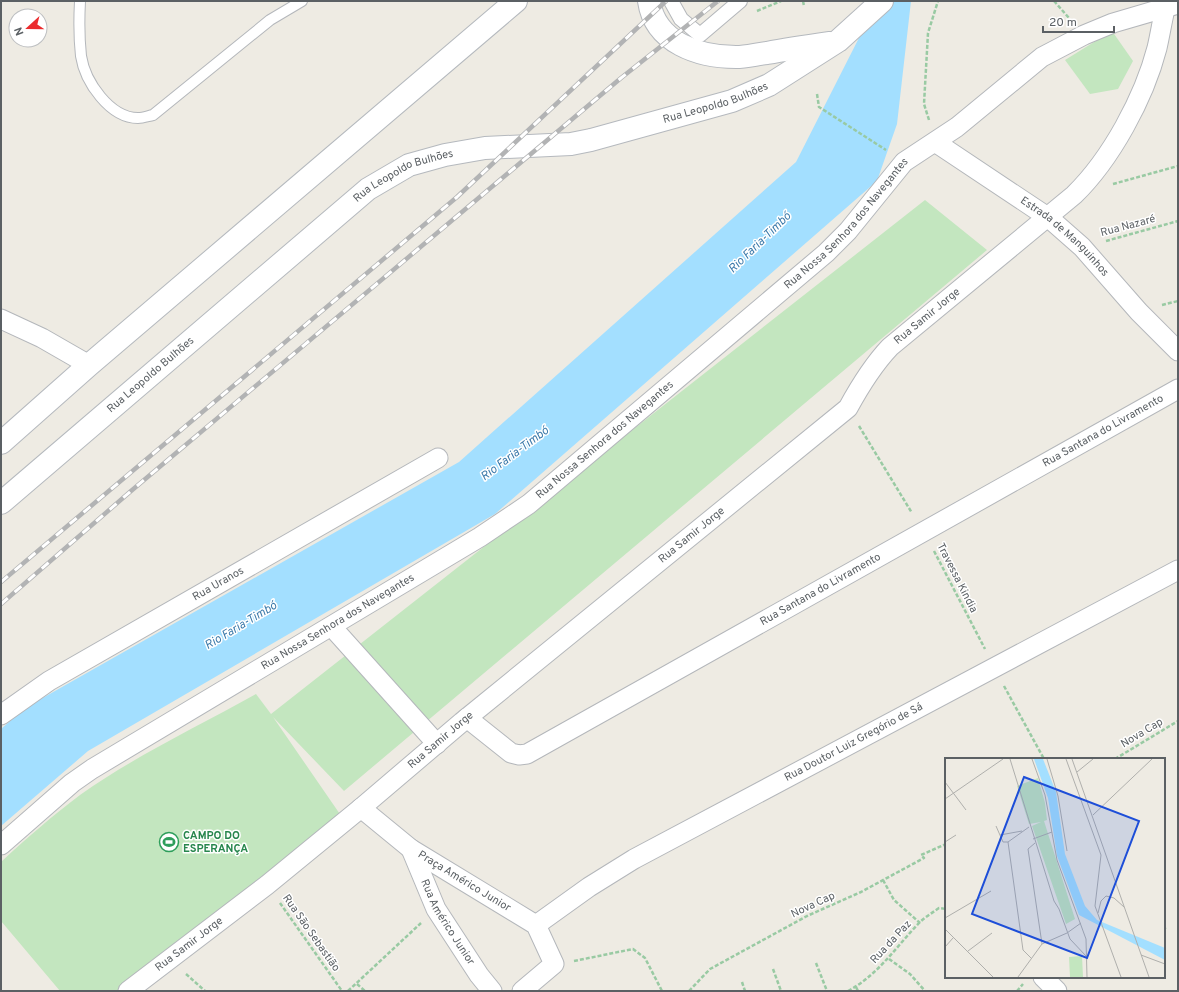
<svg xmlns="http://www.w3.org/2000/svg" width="1179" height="992" font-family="Overpass,sans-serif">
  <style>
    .green { fill: #c3e6bf }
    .water { fill: #a3dfff }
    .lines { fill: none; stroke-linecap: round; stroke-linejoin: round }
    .service-casing { stroke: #b4b7bb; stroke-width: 12 }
    .pedestrian-casing { stroke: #b4b7bb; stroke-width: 16 }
    .minor-casing { stroke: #b4b7bb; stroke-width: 21 }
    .secondary-casing { stroke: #b5b9be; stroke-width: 24 }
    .path { stroke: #99caa3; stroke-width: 2.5; stroke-dasharray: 4 2; stroke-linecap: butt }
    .service { stroke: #fff; stroke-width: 10 }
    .pedestrian { stroke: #fff; stroke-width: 14 }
    .minor { stroke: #fff; stroke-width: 19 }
    .secondary { stroke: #fff; stroke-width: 22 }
    .rail-casing { stroke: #b2b3b4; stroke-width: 4.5 }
    .rail { stroke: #fff; stroke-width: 3; stroke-dasharray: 9; stroke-linecap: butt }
    .labels { text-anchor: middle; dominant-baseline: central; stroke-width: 3; stroke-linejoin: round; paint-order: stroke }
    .street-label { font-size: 11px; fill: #5b6064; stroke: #fff }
    .leisure-label { font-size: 11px; font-weight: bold; fill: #27864d; stroke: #fff; text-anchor: start }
    .water-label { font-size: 12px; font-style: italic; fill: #3c7aaa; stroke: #fff }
    .inset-road { fill: none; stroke: #afafac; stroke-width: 1 }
    .view { fill: #1d4ed8; fill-opacity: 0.15; stroke: #1d4ed8; stroke-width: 2 }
    .inset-edge { fill: none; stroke: #5b6064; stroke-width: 2 }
  </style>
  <rect width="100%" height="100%" fill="#eeebe3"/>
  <g class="green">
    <polygon points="1112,31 1133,61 1118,89 1090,94 1065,60"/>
    <path d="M925 200 987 250 344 791 273 717 344 820 126 991H60L1 921V862C27 838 52 816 80 795 135 756 197 727 256 694L271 714Z"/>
  </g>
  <polygon class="water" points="866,1 911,1 897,124 877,181 495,514 88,751 1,826 1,729 25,708 459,462 796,162 864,28"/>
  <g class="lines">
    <g class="service-casing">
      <path id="service" d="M80 1C79 20 79 38 81 56 85 82 110 118 138 118 143 118 148 116 153 115L270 20 302 1"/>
    </g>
    <g class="pedestrian-casing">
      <polyline id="pedestrian" points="671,1 681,19 700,35 740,1"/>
    </g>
    <g class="minor-casing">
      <g id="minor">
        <path id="s1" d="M935 142 1049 218 1082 247 1139 312 1178 351"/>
        <polyline points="1,319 42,338 89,365"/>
        <polyline points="332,627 437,744"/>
        <path id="s2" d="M1 715 49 681 438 458"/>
        <path id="s3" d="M467 718 511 753 519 755 527 754 1178 389"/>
        <path id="s4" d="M361 808 411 849 536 925 554 964 522 991"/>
        <path id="s5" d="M1 845 72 783 92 769 480 537 529 504 826 253 848 231 904 162 957 127 1042 57 1084 35 1113 23 1178 4"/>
        <path id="s6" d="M411 849 436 909 479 975 492 991"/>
        <path id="s7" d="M536 925 589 887 634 859 1178 570"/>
        <polyline points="1043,977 1057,991"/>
        <path id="s8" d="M128 991 267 885 361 808 462 722 848 408C860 386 872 366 890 347L1074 195C1111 159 1144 98 1157 48 1160 35 1162 22 1165 9"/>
      </g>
    </g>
    <g class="secondary-casing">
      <g id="secondary">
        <path d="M649 1C655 43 699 57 736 57 746 57 757 54 767 53 788 49 809 46 830 43"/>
        <polyline points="1,443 89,365 516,1"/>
        <path id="s9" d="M1 503 368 189 409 165 445 155 485 148 571 144 591 140 732 101 769 85 838 41 882 1"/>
      </g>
    </g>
    <g class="path">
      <polyline points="803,1 804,6"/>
      <polyline points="1054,1 1069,18"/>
      <polyline points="757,11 781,1"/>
      <polyline points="817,94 819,107 886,150"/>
      <polyline points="929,120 924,104 928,33 938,1"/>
      <polyline points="1113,184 1178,166"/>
      <polyline points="1106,241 1178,221"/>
      <polyline points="1162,305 1178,301"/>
      <polyline points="859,426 912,513"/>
      <polyline points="934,551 985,649"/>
      <polyline points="1004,686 1044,759"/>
      <polyline points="1115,759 1178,721"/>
      <polyline points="883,880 894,900 920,923"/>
      <polyline points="280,903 342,991"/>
      <polyline points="1164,928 1166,929"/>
      <polyline points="889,959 910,974 925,991"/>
      <polyline points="574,961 633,949 645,958 662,991"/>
      <polyline points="816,963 827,991"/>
      <polyline points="773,969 781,991"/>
      <polyline points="186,974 205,991"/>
      <polyline points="742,982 745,991"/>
      <polyline points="357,984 365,991"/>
      <polyline points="856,987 858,991"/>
      <polyline points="348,991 421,923"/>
      <polyline points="689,991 710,969 807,916 861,892 924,858 921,855 946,844"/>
      <path d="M848 991C878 975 896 947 919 923 925 917 932 913 939 908L946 909"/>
      <polyline points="1017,991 1023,984"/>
    </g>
    <use href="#service" class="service"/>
    <use href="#pedestrian" class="pedestrian"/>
    <use href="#minor" class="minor"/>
    <use href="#secondary" class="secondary"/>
    <g class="rail-casing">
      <g id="rail">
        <polyline points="1,582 457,197 666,1"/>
        <polyline points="1,604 131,491 621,78 718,1"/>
      </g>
    </g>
    <use href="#rail" class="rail"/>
  </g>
  <defs>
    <g id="stadium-ring" transform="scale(1)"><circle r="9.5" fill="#fff" stroke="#2e9e5b" stroke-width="1.5"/><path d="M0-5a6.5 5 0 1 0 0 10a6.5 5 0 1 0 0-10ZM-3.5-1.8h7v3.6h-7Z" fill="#2e9e5b"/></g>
  </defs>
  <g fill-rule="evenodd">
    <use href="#stadium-ring" x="169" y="842"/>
  </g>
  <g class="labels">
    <g class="street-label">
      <text stroke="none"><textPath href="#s9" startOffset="845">Rua Leopoldo Bulhões</textPath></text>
      <text stroke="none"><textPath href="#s9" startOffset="521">Rua Leopoldo Bulhões</textPath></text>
      <text stroke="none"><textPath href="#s5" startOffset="1054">Rua Nossa Senhora dos Navegantes</textPath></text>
      <text transform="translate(1128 226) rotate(-15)">Rua Nazaré</text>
      <text stroke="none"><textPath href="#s1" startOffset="161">Estrada de Manguinhos</textPath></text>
      <text stroke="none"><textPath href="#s8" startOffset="1049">Rua Samir Jorge</textPath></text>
      <text stroke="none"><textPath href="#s9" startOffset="197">Rua Leopoldo Bulhões</textPath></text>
      <text stroke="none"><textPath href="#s3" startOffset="733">Rua Santana do Livramento</textPath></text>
      <text stroke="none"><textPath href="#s5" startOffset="729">Rua Nossa Senhora dos Navegantes</textPath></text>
      <text stroke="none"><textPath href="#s8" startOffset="725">Rua Samir Jorge</textPath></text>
      <text transform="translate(957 578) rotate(63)">Travessa Kindia</text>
      <text stroke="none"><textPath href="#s2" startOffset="254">Rua Uranos</textPath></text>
      <text stroke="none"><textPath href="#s3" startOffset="409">Rua Santana do Livramento</textPath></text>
      <text stroke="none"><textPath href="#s5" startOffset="405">Rua Nossa Senhora dos Navegantes</textPath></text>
      <text transform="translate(1142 733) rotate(-31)">Nova Cap</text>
      <text stroke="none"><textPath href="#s8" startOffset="401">Rua Samir Jorge</textPath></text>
      <text stroke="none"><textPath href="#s7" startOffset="367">Rua Doutor Luiz Gregório de Sá</textPath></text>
      <text stroke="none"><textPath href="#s4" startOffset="127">Praça Américo Junior</textPath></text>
      <text transform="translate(813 905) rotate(-25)">Nova Cap</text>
      <text stroke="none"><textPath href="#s6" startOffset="82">Rua Américo Junior</textPath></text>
      <text transform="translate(311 933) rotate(55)">Rua São Sebastião</text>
      <text transform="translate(891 942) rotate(-47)">Rua da Paz</text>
      <text stroke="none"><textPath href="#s8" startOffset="77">Rua Samir Jorge</textPath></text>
    </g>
    <g class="leisure-label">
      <text x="183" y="836">CAMPO DO<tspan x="183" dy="13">ESPERANÇA</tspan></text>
    </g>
    <g class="water-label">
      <text transform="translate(760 243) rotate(-44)">Rio Faria-Timbó</text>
      <text transform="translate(515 454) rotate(-37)">Rio Faria-Timbó</text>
      <text transform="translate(241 626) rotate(-31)">Rio Faria-Timbó</text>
    </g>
  </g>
  <g transform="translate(945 758)">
    <rect width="220" height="220" fill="#eeebe3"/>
    <path d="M93 20 100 45 102 62 99 63 130 161 121 166 87 68 96 64 84 66 72 28ZM137 198 138 219H125L124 199Z" fill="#c3e6bf"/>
    <path d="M89 1H98L111 34 120 96 140 148 152 162 220 190V202L134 157 112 98 103 40Z" fill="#a3dfff"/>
    <path class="inset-road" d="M65 1 109 143 114 151 125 181 141 198M87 1 100 37 112 102 141 181 142 219M102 1 113 38 122 93M121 1 156 97 150 148 176 219M127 1 204 219M132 14 148 1M0 24 21 52M0 41 58 1M148 57 207 1M51 68 58 84H63L84 69M55 77 77 73M88 81 107 74M0 84 11 77M63 84 78 192 86 200M90 85 83 91 97 186M153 155 156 143 161 138 169 140 179 149M0 160 46 133M0 171 48 219M0 189 8 180M23 193 47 175M196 197 220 206M73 219 97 186 122 175 136 165"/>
    <path class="view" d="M79 19 194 63 142 200 27 156Z"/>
    <rect width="220" height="220" class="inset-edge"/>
  </g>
  <rect width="1179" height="992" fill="none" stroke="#5b6064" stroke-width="4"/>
  <g transform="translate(28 28) rotate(249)"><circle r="19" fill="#ffffff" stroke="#bdbfc1"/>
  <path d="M0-3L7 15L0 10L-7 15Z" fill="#eb2c2e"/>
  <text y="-6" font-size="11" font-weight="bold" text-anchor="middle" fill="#5b6064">N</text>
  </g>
  <path d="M1043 26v6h71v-6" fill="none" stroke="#5b6064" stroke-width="2"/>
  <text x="1049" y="26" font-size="12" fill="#5b6064" stroke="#ffffff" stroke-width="3" paint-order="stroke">20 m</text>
</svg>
